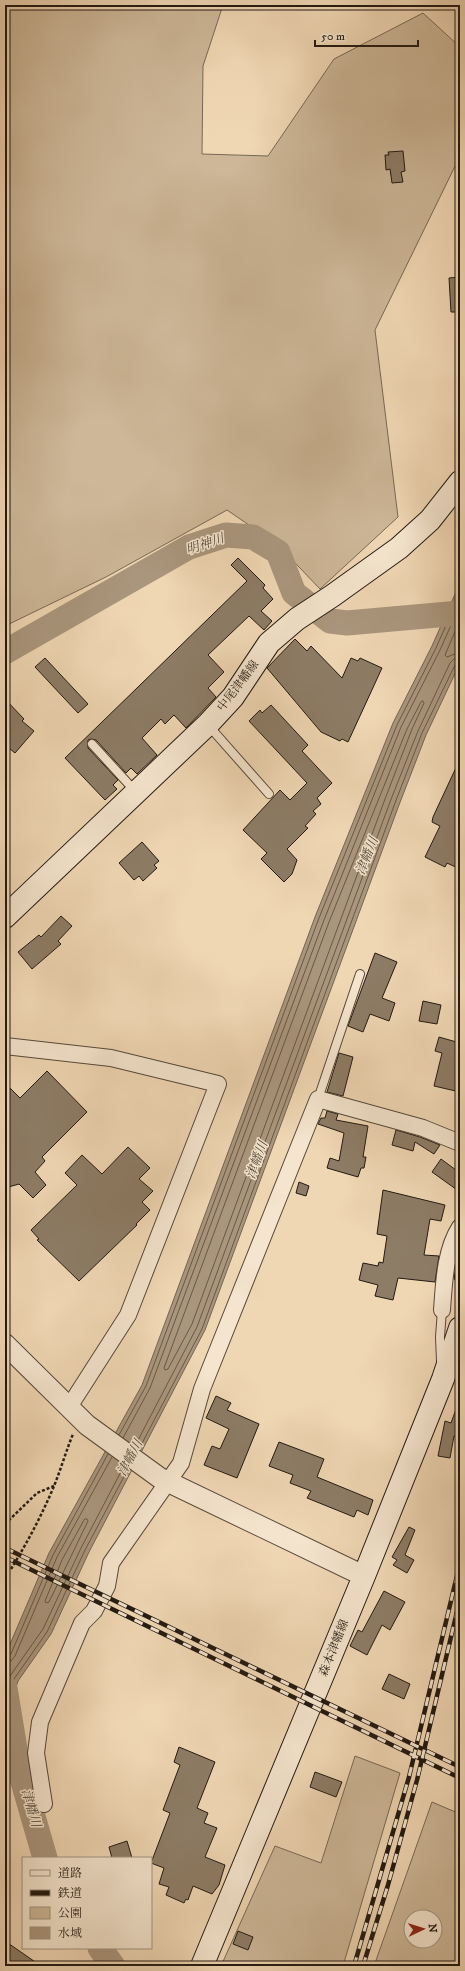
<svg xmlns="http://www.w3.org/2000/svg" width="465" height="1971" font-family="'IM FELL DW Pica','Noto Serif JP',serif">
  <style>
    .green { fill: #cdb798; stroke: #786854; fill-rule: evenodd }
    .water { fill: #aa967d; stroke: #746452 }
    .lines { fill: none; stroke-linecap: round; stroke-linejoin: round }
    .shore { stroke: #665847; stroke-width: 1 }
    .river { stroke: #aa967d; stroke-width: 25 }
    .building { fill: #8d7c66; stroke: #221911 }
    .service-casing { stroke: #56483a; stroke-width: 10 }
    .minor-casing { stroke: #56483a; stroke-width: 18 }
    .tertiary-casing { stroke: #56483a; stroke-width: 22 }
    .secondary-casing { stroke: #221911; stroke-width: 24 }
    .path { stroke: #221911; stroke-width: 2.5; stroke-dasharray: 3 2; stroke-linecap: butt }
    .service { stroke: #f5e5ce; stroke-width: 8 }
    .minor { stroke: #f5e5ce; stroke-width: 16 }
    .tertiary { stroke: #f5e5ce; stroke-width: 20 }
    .secondary { stroke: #f5e5ce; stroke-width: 22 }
    .rail-casing { stroke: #221911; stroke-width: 4.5 }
    .rail { stroke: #f5e5ce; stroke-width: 3; stroke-dasharray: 9; stroke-linecap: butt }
    .labels { text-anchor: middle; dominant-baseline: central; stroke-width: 3; stroke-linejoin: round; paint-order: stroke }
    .street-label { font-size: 12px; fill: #221911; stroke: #f5e5ce }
    .water-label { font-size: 13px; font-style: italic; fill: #584b3c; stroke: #f5e5ce }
  </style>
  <rect width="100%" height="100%" fill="#f0d7b4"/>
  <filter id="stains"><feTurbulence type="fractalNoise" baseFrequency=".005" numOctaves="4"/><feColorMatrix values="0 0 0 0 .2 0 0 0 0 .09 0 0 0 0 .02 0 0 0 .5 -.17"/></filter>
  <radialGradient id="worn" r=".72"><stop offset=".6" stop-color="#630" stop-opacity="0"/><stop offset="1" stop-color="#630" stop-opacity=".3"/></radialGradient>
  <g class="green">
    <polygon points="5,5 223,5 203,66 202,154 268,156 334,59 423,13 460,47 460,156 375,330 398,517 320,589 278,545 227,510 106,577 5,626"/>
    <polygon points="355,1756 400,1773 343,1966 221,1966 275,1846 321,1863"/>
    <path d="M432 1802 460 1814V1966H374ZM411 1917H435V1941H411Z"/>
  </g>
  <polygon class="water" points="460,583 460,663 426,735 399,805 205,1330 89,1552 51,1634 18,1681 14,1693 10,1719 5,1707 5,1656 49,1553 142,1385 315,917 393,723 432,646"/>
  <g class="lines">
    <g class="shore">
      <polyline points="460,620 445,655 447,657 460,652"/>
      <polygon points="423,701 424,703 412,729 385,799 192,1324 168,1369 165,1370 164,1368 329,922 407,729 421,702"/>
      <polyline points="119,1435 146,1386 319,918 397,725 436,648 460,593"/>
      <polyline points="123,1438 150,1388 324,920 401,727 440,650 460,605"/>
      <polyline points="135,1446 197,1327 390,802 418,731 450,663 454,659 460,658"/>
      <polyline points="139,1449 202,1329 395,803 422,733 455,665 460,663"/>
      <polygon points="85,1519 87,1519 88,1521 49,1602 46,1603 45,1601 62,1560"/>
      <polyline points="5,1657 11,1654 53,1555 108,1454"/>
      <polyline points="5,1662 11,1661 15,1656 57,1557 112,1457"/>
      <polyline points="5,1690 10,1676 43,1629 81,1548 124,1466"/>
      <polyline points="5,1707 8,1705 10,1692 14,1679 47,1632 85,1550 128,1469"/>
    </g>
    <g class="river">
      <polyline points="5,652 189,547 226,535 253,537 278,552 294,593 330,621 347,623 460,613"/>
      <polyline points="5,1688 17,1761 45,1858"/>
      <polyline points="100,1948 113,1966"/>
    </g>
  </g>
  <g class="building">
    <polygon points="403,151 405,171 401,172 403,182 392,183 390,169 386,170 385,155 389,155 388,152"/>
    <polygon points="460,277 460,312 451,312 449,278"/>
    <polygon points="238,558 265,585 263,588 273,599 261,611 272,621 264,630 249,616 208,655 224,672 208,688 216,697 186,728 174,715 165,724 161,719 142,738 157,755 137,774 131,768 126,773 96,740 91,739 88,740 88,748 118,780 113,785 117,789 105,800 65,758 247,581 231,565"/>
    <polygon points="295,639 307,651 311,646 342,678 351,658 358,661 360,658 382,668 348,742 342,739 340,741 321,732 267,668"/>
    <polygon points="45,658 88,704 78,713 35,667"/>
    <polygon points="5,699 24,719 22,721 34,731 15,753 5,745"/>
    <polygon points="271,705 308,745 302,751 332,783 317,798 321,804 313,811 316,814 305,826 308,828 287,849 297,860 292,874 284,882 261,859 267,853 243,830 280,790 290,800 307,783 249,721 260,710 262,713"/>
    <polygon points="460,759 460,869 447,863 445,867 425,857 440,826 432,822 433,817"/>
    <polygon points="142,842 159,861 154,865 157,868 143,881 139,876 134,880 119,863"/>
    <polygon points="61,916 72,926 58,941 61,944 32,969 18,952 39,935 41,937"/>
    <polygon points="375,953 397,962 382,998 395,1003 389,1021 370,1014 363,1032 348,1026"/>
    <polygon points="423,1001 441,1005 437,1024 419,1021"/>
    <polygon points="439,1037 460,1043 460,1092 434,1086 442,1053 435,1051"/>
    <polygon points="339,1053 353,1057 343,1096 327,1092"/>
    <polygon points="47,1071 87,1112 42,1157 45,1161 35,1172 46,1185 33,1198 19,1184 5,1188 5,1083 20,1098"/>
    <polygon points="327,1111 338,1114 336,1120 368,1126 363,1157 366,1157 364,1168 361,1168 358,1177 327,1168 330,1158 339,1161 344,1133 318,1124 321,1118 325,1118"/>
    <polygon points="396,1130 420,1137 440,1145 434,1154 415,1142 413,1151 392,1145"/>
    <polygon points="128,1147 150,1168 139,1179 153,1191 142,1202 150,1210 136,1224 137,1225 79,1281 37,1240 39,1239 31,1230 77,1185 65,1173 82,1155 102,1174"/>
    <polygon points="441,1159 460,1173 460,1192 432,1172"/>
    <polygon points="299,1182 309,1186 306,1196 296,1193"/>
    <polygon points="383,1190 445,1205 441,1221 430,1219 424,1255 439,1256 435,1282 398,1278 393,1300 375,1296 378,1285 359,1280 363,1263 378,1266 379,1262 383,1263 387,1236 377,1234"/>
    <polygon points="458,1258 460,1259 460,1282 454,1279"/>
    <polygon points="216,1396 231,1403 227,1410 259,1424 237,1478 204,1465 212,1446 220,1449 229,1429 206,1418"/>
    <polygon points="459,1401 460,1438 454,1436 450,1458 438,1456 445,1421 451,1423"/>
    <polygon points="279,1442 324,1459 317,1477 373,1500 368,1515 357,1510 354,1517 307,1498 311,1491 290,1483 293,1475 269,1466"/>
    <polygon points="409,1527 415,1530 405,1555 414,1560 407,1573 393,1565 397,1560 392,1557"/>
    <polygon points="384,1591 405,1602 390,1630 382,1625 367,1655 350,1646 358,1630 362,1632"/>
    <polygon points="389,1674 410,1684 404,1699 382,1689"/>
    <polygon points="179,1747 215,1762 197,1808 208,1813 204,1823 217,1828 205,1857 225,1865 219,1885 212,1894 193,1886 188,1900 186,1899 184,1903 166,1895 169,1887 159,1884 164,1868 151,1863 170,1813 163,1810 180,1765 174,1762"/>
    <polygon points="315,1772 342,1782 336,1797 310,1787"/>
    <polygon points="127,1841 132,1858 112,1858 109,1847"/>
    <polygon points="238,1931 253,1937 248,1950 233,1944"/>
    <polygon points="5,1941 41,1966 5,1966"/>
  </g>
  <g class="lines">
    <g class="service-casing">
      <g id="service">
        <polyline points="208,725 269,794"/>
        <polyline points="92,744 135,791"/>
        <polyline points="318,1099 360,974"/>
        <polyline points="441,1361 440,1337 442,1310"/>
      </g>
    </g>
    <g class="minor-casing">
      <g id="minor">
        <polyline points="5,1046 111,1058 218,1084 128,1315 69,1407"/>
        <path d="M442 1310C444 1283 445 1250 460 1227"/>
        <polyline points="44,1804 36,1753 40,1722 82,1623 94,1611 107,1586 111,1563 181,1463 202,1389 318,1099 423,1128 460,1143"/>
      </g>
    </g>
    <g class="tertiary-casing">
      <polyline id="tertiary" points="5,1344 87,1425 160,1478 364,1576"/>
    </g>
    <g class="secondary-casing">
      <g id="secondary">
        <polyline points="5,917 208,724 233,697 269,643 297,619 332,596 399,548 430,520 460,482"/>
        <polyline points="202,1966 364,1576 443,1379 460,1328"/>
      </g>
    </g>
    <g class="path">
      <polyline points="5,1524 37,1493 54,1486"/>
      <path d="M11 1569C27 1543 42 1515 54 1486 61 1469 66 1451 73 1434"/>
    </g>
    <use href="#service" class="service"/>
    <use href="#minor" class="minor"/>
    <use href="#tertiary" class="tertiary"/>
    <use href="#secondary" class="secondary"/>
    <g class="rail-casing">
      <g id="rail">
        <polyline points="5,1548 460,1767"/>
        <polyline points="5,1557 460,1778"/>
        <polyline points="354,1966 409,1777 460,1563"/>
        <polyline points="363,1966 388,1885 417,1780 460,1599"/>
      </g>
    </g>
    <use href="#rail" class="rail"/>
  </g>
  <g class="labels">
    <g class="street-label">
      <text transform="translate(238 686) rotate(-53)">中尾津幡線</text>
      <text transform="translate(334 1648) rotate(-68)">森本津幡線</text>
    </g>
    <g class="water-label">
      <text transform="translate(205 544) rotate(-19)">明神川</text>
      <text transform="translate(367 856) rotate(-68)">津幡川</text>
      <text transform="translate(257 1160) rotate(-70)">津幡川</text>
      <text transform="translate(130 1458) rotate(-62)">津幡川</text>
      <text transform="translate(31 1808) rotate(74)">津幡川</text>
    </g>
  </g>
  <rect width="465" height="1971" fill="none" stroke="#f0d7b4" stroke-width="20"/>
  <rect x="6" y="6" width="453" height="1959" fill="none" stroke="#221911" stroke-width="2"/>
  <rect x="10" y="10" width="445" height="1951" fill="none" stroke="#221911"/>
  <rect x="22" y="1857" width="130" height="92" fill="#f5e5ce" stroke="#a19382"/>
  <rect x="30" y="1870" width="20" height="6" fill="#f5e5ce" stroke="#a19382"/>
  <text x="58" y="1877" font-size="12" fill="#221911">道路</text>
  <rect x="30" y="1890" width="20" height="6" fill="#221911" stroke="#a19382"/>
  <text x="58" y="1897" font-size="12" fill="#221911">鉄道</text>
  <rect x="30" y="1907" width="20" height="12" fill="#cdb798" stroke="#a19382"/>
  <text x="58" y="1917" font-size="12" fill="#221911">公園</text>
  <rect x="30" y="1927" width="20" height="12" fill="#aa967d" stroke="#a19382"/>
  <text x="58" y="1937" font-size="12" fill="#221911">水域</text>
  <g transform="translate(423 1929) rotate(86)"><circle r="19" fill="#f5e5ce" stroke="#a19382"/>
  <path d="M0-3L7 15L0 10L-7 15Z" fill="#8f2418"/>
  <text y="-6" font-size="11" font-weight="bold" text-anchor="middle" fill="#221911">N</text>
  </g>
  <path d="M315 40v6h103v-6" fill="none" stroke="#221911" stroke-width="2"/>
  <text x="321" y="40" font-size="12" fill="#221911" stroke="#f5e5ce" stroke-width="3" paint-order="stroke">50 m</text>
  <rect width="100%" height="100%" filter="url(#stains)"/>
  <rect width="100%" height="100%" fill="url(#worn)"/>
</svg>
